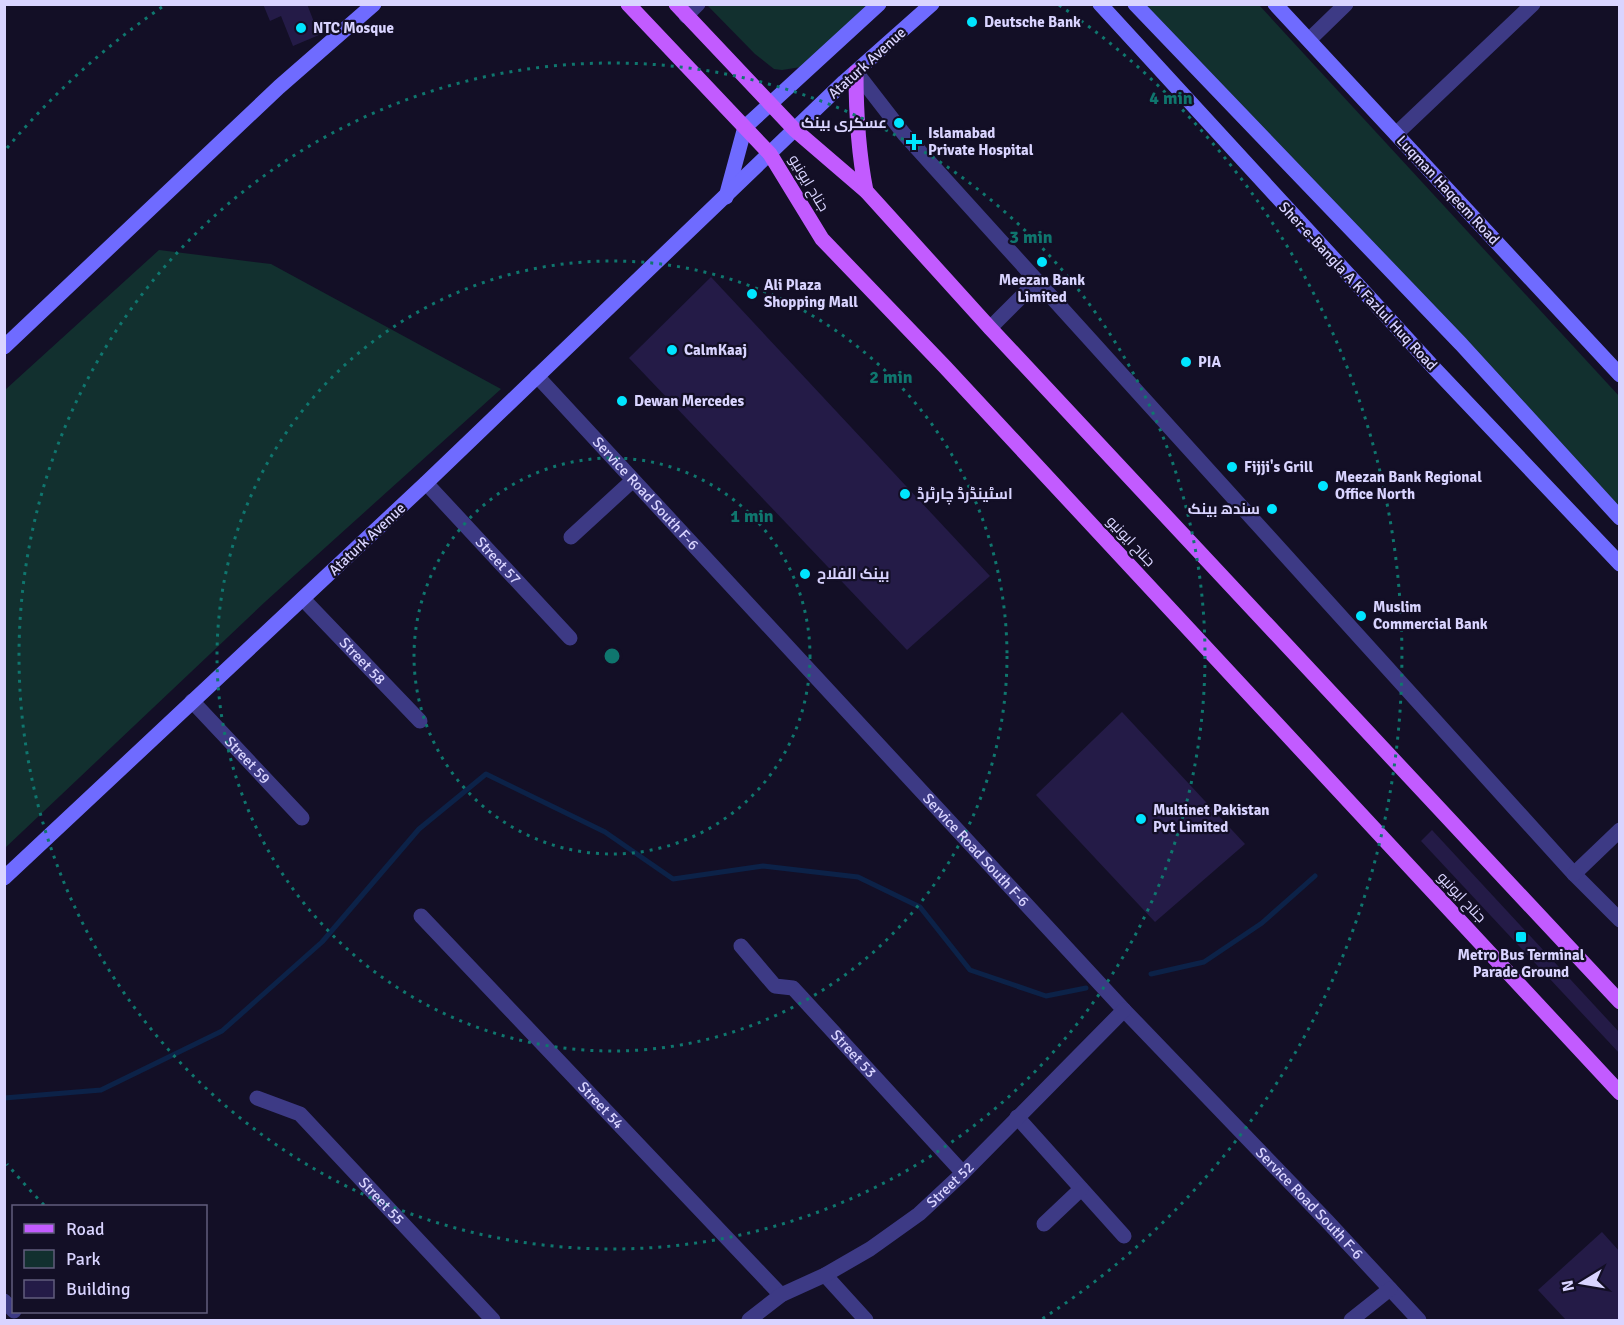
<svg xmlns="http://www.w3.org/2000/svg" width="1624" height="1325" font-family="Signika,Cairo,sans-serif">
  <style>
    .green { fill: #12302f }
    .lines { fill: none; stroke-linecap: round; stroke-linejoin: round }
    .stream { stroke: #0c2248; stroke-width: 5 }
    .building { fill: #241b47 }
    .street { stroke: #3d3a85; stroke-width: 15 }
    .secondary { stroke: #6f6bff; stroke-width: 15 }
    .primary { stroke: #c25bff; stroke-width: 15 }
    .ring { fill: none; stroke: #0f766e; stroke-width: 3; stroke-dasharray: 3 6 }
    .poi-dot { fill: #00e5ff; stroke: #130f26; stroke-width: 2 }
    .labels { text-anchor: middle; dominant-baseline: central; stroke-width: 4.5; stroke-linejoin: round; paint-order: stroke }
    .poi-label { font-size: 15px; font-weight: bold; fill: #d9d4ff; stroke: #130f26; text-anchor: start }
    .street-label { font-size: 15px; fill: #d9d4ff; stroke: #130f26 }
    .centre { fill: #0f766e; stroke: #130f26; stroke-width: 3 }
    .ring-label { font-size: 18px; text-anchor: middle; font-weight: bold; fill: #0f766e; stroke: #130f26; stroke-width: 4.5; stroke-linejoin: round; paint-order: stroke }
  </style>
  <rect width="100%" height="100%" fill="#130f26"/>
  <g class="green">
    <polygon points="707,5 867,5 801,67 782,70 774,69 755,54"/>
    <polygon points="1134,5 1259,5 1619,396 1619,519"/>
    <polygon points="159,250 271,264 501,389 266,601 5,848 5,390"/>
  </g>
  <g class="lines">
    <g class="stream">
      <polyline points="1151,974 1204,962 1262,923 1315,876"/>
      <polyline points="4,1098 101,1090 222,1031 322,942 419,829 486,774 605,832 673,879 763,866 858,877 920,907 970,970 1046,996 1086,988"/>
    </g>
  </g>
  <g class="building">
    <polygon points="263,4 307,4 319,35 293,46 281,16 270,21"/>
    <polygon points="711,277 990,576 907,650 629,358"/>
    <polygon points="1122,712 1245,844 1155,922 1036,795"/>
    <polygon points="1432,830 1620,1033 1620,1054 1421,841"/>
    <polygon points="1602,1232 1620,1252 1620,1320 1566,1320 1538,1290"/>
  </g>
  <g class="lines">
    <g class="street">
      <polyline points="686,16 698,4"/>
      <polyline points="1309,40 1346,4"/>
      <polyline points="856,72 904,134 1574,874 1620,920"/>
      <polyline points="1396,134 1533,4"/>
      <polyline points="990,328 1037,281"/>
      <path id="s1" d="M537 376 1124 1010 1327 1221 1419 1320"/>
      <path id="s2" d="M426 483 570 638"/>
      <polyline points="571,537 632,481"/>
      <path id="s3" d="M303 599 420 721"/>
      <path id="s4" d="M192 701 302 818"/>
      <polyline points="1574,874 1620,830"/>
      <path id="s5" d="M421 916 781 1295"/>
      <path id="s6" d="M741 946 775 986 793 988 963 1173"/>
      <path id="s7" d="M257 1098 300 1114 493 1320"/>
      <polyline points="1017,1117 1124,1236"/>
      <polyline points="1044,1224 1081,1189"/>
      <polyline points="825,1275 866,1320"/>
      <polyline points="4,1301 14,1311"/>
      <path id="s8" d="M749 1320 781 1295 825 1275 870 1249 919 1214 963 1173 1124 1010"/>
      <polyline points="1351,1320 1390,1289"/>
    </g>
    <g class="secondary">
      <polyline points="1100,4 1435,369 1620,564"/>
      <polyline points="1135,4 1461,344 1620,518"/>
      <polyline points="1275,4 1620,375"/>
      <polyline points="726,197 745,127 879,4"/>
      <polyline points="4,347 279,87 374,4"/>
      <polyline points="4,878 426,483 844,82 932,4"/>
    </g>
    <g class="primary">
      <polyline points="628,4 770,154 822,239 945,367 1620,1093"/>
      <polyline points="676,4 795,130 866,191 990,328 1620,1002"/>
      <path d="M856 72C856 112 858 151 866 191"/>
    </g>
  </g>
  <g class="ring">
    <circle cx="612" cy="656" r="198"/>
    <circle cx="612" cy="656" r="395"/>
    <circle cx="612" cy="656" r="593"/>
    <path d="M44 1205A790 790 0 0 1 7 1164M7 148A790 790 0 0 1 165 5M1059 5A790 790 0 0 1 1042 1319"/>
  </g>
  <g class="poi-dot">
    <circle cx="972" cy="22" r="6"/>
    <circle cx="301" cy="28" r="6"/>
    <circle cx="899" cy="123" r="6"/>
    <path d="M911 133h6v6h6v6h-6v6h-6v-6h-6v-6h6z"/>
    <circle cx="1042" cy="262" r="6"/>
    <circle cx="752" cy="294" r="6"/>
    <circle cx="672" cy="350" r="6"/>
    <circle cx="1186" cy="362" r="6"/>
    <circle cx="622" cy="401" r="6"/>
    <circle cx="1232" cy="467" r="6"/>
    <circle cx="1323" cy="486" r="6"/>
    <circle cx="905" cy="494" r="6"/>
    <circle cx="1272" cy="509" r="6"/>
    <circle cx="805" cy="574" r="6"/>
    <circle cx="1361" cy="616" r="6"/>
    <circle cx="1141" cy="819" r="6"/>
    <rect x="1515" y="931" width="12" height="12" rx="3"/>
  </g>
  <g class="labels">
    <g class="poi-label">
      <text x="984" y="22">Deutsche Bank</text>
      <text x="313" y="28">NTC Mosque</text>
      <text x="887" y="123" text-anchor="end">عسکری بینک</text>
      <text x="928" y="133">Islamabad<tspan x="928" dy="17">Private Hospital</tspan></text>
      <text x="1042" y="280" text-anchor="middle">Meezan Bank<tspan x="1042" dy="17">Limited</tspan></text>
      <text x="764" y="285">Ali Plaza<tspan x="764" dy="17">Shopping Mall</tspan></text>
      <text x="684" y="350">CalmKaaj</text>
      <text x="1198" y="362">PIA</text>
      <text x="634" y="401">Dewan Mercedes</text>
      <text x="1244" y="467">Fijji's Grill</text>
      <text x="1335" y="477">Meezan Bank Regional<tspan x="1335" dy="17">Office North</tspan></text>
      <text x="917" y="494">اسٹینڈرڈ چارٹرڈ</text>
      <text x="1260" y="509" text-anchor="end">سندھ بینک</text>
      <text x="817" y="574">بینک الفلاح</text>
      <text x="1373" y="607">Muslim<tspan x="1373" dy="17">Commercial Bank</tspan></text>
      <text x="1153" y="810">Multinet Pakistan<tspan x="1153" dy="17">Pvt Limited</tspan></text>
      <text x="1521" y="955" text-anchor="middle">Metro Bus Terminal<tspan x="1521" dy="17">Parade Ground</tspan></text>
    </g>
    <g class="street-label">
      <text transform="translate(867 63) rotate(-42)">Ataturk Avenue</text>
      <text transform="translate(809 183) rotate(59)">جناح ایونیو</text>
      <text transform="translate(1448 190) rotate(47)">Luqman Haqeem Road</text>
      <text transform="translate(1358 286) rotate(47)">Sher-e-Bangla A K Fazlul Huq Road</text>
      <text stroke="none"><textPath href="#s1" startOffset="160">Service Road South F-6</textPath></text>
      <text transform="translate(367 539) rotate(-43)">Ataturk Avenue</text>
      <text transform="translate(1131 541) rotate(47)">جناح ایونیو</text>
      <text stroke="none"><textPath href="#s2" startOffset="106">Street 57</textPath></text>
      <text stroke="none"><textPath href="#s3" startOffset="86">Street 58</textPath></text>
      <text stroke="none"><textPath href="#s4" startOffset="81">Street 59</textPath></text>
      <text stroke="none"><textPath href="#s1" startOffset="646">Service Road South F-6</textPath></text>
      <text transform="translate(1462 897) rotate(47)">جناح ایونیو</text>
      <text stroke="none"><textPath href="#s6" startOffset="160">Street 53</textPath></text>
      <text stroke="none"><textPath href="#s5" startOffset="261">Street 54</textPath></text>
      <text stroke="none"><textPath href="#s8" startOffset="244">Street 52</textPath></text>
      <text stroke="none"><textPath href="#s7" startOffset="165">Street 55</textPath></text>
      <text stroke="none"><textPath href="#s1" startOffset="1132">Service Road South F-6</textPath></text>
    </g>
  </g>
  <circle cx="612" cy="656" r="9" class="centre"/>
  <g class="ring-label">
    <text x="1171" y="104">4 min</text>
    <text x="1031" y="243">3 min</text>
    <text x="891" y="383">2 min</text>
    <text x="752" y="522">1 min</text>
  </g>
  <rect width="1624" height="1325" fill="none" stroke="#d9d4ff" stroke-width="12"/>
  <rect x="12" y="1205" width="195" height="108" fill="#130f26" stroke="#625e7d" stroke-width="1.5"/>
  <rect x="24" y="1224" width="30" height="9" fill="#c25bff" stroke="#625e7d" stroke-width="1.5"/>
  <text x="66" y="1235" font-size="18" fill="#d9d4ff">Road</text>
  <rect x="24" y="1250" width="30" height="18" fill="#12302f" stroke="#625e7d" stroke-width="1.5"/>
  <text x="66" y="1265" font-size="18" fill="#d9d4ff">Park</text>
  <rect x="24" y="1280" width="30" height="18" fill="#241b47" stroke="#625e7d" stroke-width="1.5"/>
  <text x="66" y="1295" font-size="18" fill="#d9d4ff">Building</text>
  <g transform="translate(1582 1283) rotate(259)" stroke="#130f26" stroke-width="4.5" paint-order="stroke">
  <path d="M0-4.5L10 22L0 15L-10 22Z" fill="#d9d4ff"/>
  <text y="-9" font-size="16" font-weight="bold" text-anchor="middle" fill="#d9d4ff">N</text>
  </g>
</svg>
